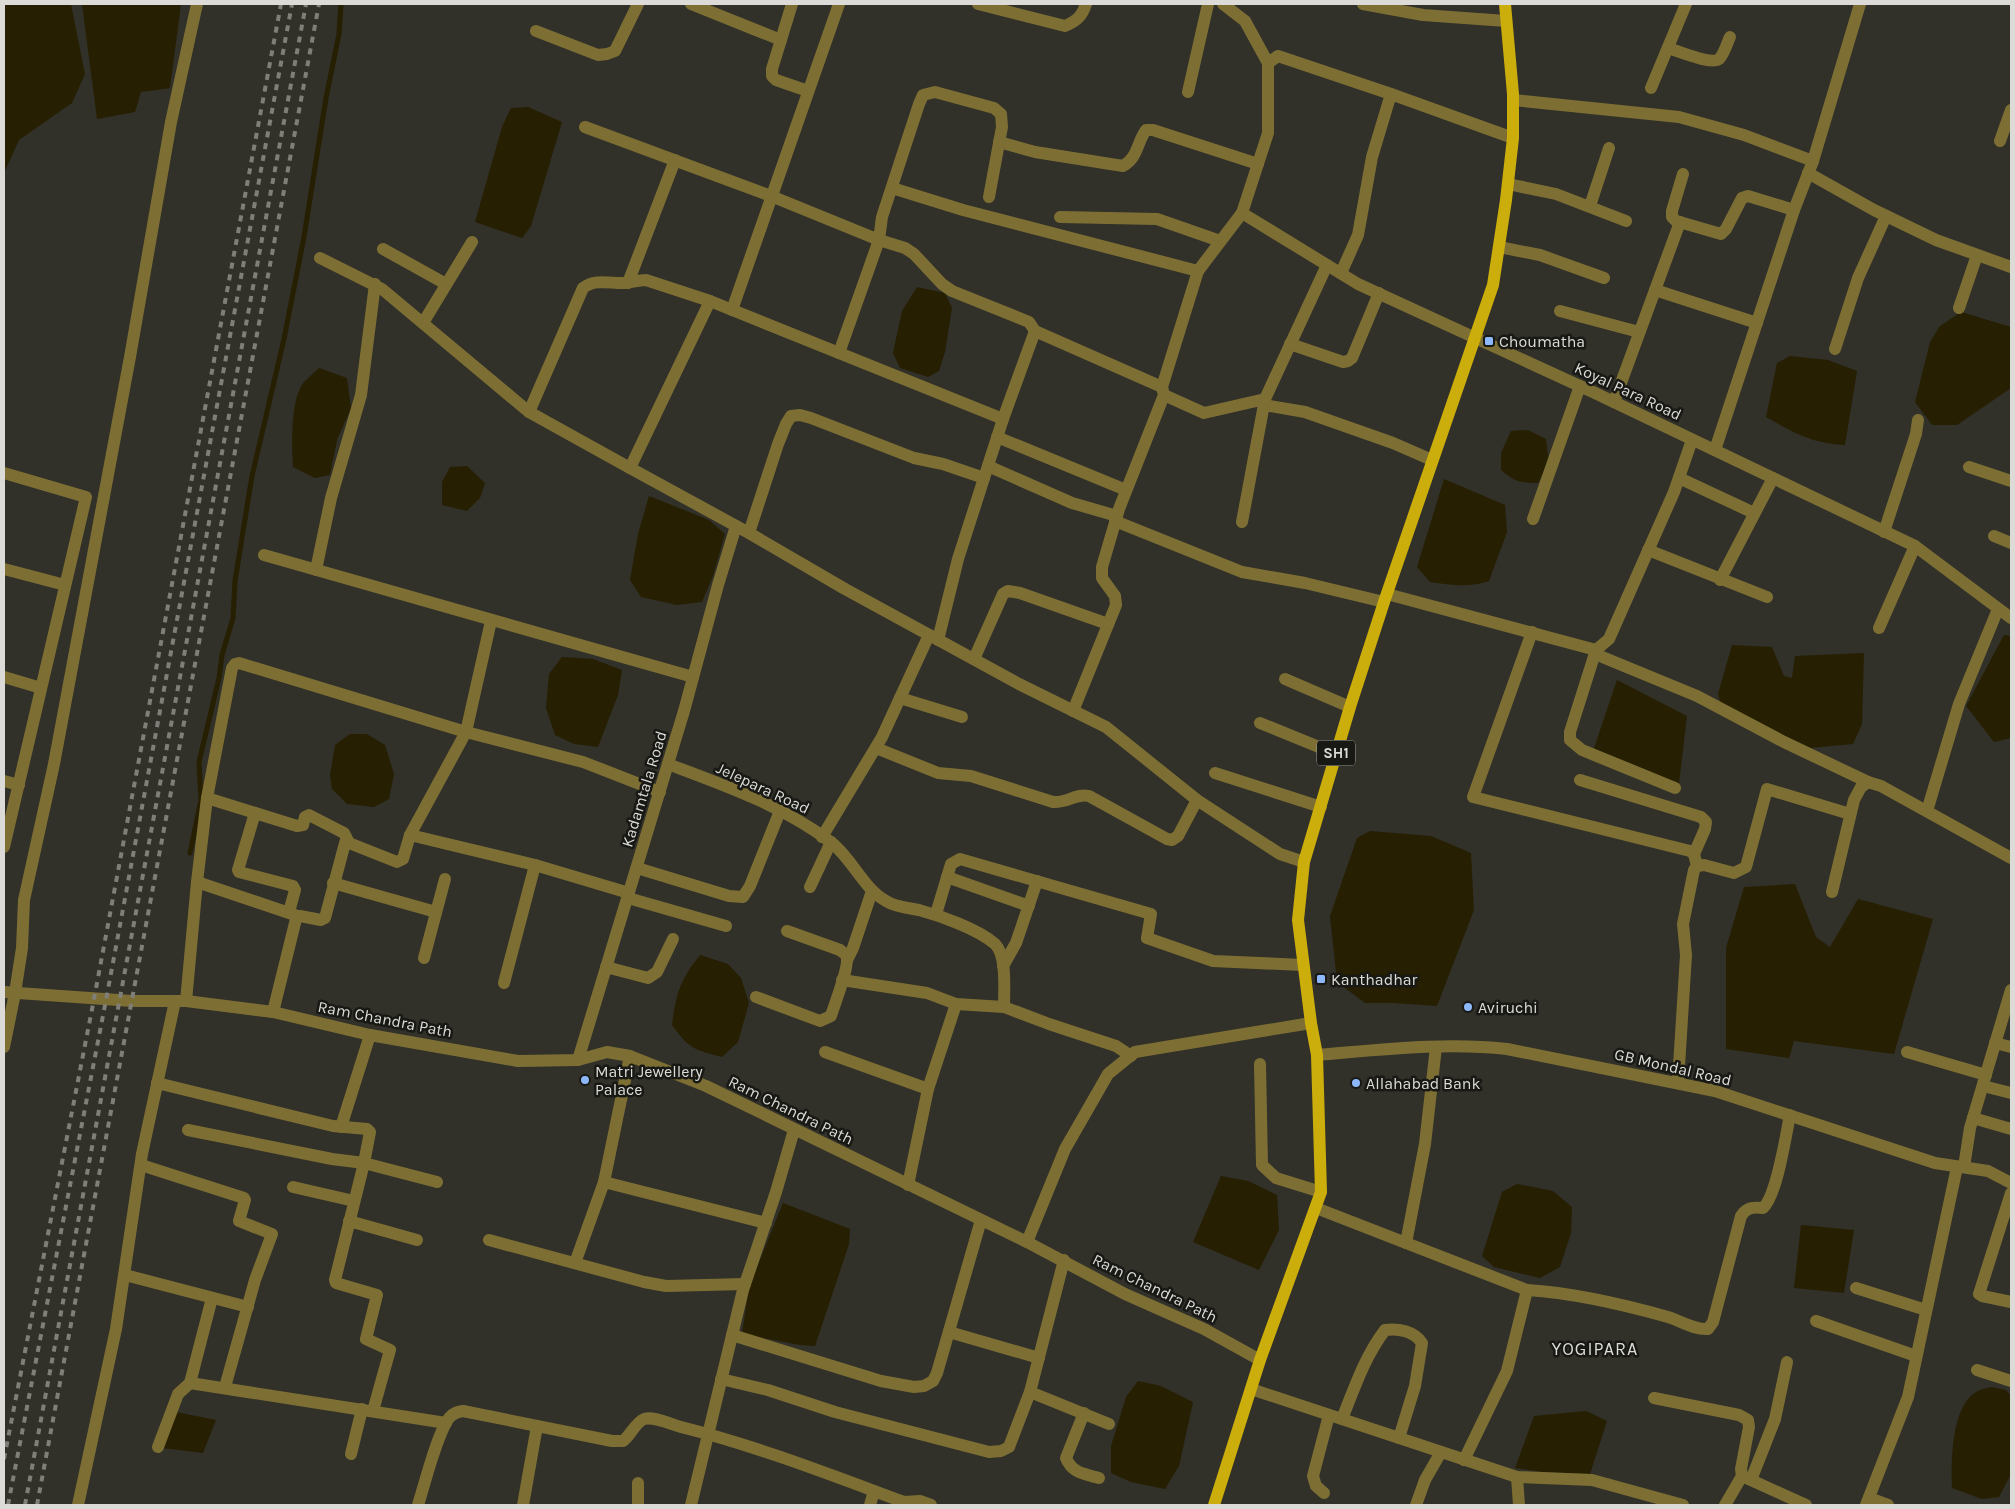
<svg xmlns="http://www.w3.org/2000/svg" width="2015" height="1509" font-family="Karla,sans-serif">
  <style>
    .water { fill: #261f01 }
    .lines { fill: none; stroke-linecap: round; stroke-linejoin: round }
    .stream { stroke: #261f01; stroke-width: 5 }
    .minor { stroke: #7d6f34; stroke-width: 12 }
    .major { stroke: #cbad0b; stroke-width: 12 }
    .rail { stroke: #7f7e79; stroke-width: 4; stroke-dasharray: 6 6; stroke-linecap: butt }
    .poi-dot { fill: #8db9fc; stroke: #181815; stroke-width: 2 }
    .labels { text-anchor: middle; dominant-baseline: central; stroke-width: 5; stroke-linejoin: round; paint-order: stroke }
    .shield { fill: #181815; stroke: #a1a09d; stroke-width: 1 }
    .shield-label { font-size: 15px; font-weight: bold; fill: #dcdbd7 }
    .poi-label { font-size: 16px; fill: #dcdbd7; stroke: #181815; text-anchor: start }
    .street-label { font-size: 16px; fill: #dcdbd7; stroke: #181815 }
    .neighbourhood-label { font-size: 18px; letter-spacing: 1px; fill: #dcdbd7; stroke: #181815 }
  </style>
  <rect width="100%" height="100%" fill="#313029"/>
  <g class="water">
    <polygon points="4,4 71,4 85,74 72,103 19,140 4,173"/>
    <polygon points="82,4 181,4 170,88 141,92 135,112 97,119"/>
    <polygon points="528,107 562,122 531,226 522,238 475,222 502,127 511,108"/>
    <polygon points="917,287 945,293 952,308 945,352 939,371 928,377 900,368 893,353 902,311"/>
    <polygon points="1961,312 2011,327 2011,388 1957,425 1932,425 1915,402 1930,342 1940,326"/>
    <path d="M1790 356 1828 360 1857 371 1845 445C1811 443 1795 433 1766 417L1777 363Z"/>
    <path d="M319 368 347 378 351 408 337 440 330 475 315 478 293 467C292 445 290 399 304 382 309 377 314 373 319 368Z"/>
    <path d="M1528 430 1546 439 1549 463 1538 483C1521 483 1515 482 1501 470V453L1511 431Z"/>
    <polygon points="467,466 485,483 480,498 467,511 442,505 442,482 450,467"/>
    <path d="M1444 479 1505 505 1507 532 1489 581C1470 588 1451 585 1430 582L1417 567Z"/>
    <polygon points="649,496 709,520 725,534 713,576 702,602 677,605 641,597 630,580 638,534"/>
    <polygon points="2004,635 2011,636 2011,738 1994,742 1966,706"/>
    <polygon points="1732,645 1772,647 1784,676 1792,678 1795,656 1864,653 1862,724 1853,744 1809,748 1723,713 1718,694"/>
    <polygon points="562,657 593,659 622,670 618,695 598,747 574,744 555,735 546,708 549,674"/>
    <polygon points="1617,680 1687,716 1678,792 1591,757"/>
    <polygon points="350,734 367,734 385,745 394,774 389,799 374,807 347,804 332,789 330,775 335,745"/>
    <polygon points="1370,831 1431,836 1471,853 1474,910 1437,1006 1393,1003 1365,1003 1337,982 1330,916 1357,838"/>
    <polygon points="1795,884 1816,937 1830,947 1858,899 1933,919 1894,1054 1794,1041 1789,1058 1726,1049 1726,948 1744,887"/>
    <path d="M700 955 728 964 741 978 749 1003 738 1042 722 1057C695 1050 689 1049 672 1025 676 994 680 980 700 955Z"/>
    <polygon points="1221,1176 1248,1181 1277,1195 1279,1230 1259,1270 1193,1242"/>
    <polygon points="1517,1184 1553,1191 1572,1207 1571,1233 1560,1267 1540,1278 1494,1267 1482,1256 1502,1192"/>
    <polygon points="783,1203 850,1229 849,1244 815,1346 800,1345 742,1334 749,1287"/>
    <polygon points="1801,1225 1854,1230 1844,1293 1794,1288"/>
    <polygon points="1138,1381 1161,1386 1193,1402 1179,1466 1165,1489 1131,1482 1111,1473 1111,1446 1126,1397"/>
    <path d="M1992 1387 2006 1390 2011 1396V1474L1999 1497 1982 1499 1952 1488C1951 1462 1951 1407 1976 1392 1981 1389 1987 1388 1992 1387Z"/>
    <polygon points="171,1411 216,1420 203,1453 162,1448"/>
    <polygon points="1586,1411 1607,1421 1590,1474 1543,1472 1515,1468 1534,1416"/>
  </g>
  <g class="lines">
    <polyline class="stream" points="190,853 201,800 199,762 219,678 222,655 233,618 235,581 252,476 284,339 304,237 326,98 339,34 341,4"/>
    <g class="minor">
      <polyline points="691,4 781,40"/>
      <polyline points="792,4 772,69 772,76 776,80 808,91"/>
      <path d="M978 4 1065 26C1077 21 1082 16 1086 4"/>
      <polyline points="1363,4 1423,15 1506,21"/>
      <polyline points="536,31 598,55 607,54 615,51 638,4"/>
      <path d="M1668 48C1678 51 1711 65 1719 59 1724 55 1727 43 1730 37"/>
      <polyline points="1268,63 1278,56 1391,94 1513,138"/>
      <polyline points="1651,88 1686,4"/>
      <polyline points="1188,92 1208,4"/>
      <polyline points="1513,100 1679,117 1744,135 1813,161"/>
      <polyline points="585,127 771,196 879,240 905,248 914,254 942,284 952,291 1029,322 1035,331 1162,387"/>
      <polyline points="2000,141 2011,110"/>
      <path d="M999 142 1035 152 1123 166C1138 158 1137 142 1146 130H1153L1258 164"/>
      <polyline points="1808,173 1874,210 1936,240 2011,267"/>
      <polyline points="1683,174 1672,211 1672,217 1676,221 1721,234 1726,229 1742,198 1748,196 1794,210"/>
      <polyline points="1508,184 1556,194 1626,221"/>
      <polyline points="892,188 963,210 1198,271"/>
      <polyline points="1590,206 1609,148"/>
      <polyline points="1242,213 1358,284 1595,393 1915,546 2011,618"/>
      <polyline points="1060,217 1157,219 1220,241"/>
      <polyline points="1499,247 1540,255 1604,278"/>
      <polyline points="383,249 446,284"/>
      <polyline points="320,258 382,289 529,412 630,468 749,533 845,589 1019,684 1106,727 1197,800 1280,854 1304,862"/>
      <polyline points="1341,273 1358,235 1372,157 1391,94"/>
      <polyline points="628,283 675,160"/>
      <polyline points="1655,290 1757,323"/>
      <polyline points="1959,308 1977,255"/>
      <polyline points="732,310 839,4"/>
      <polyline points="1560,311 1639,332"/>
      <polyline points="423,323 472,242"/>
      <polyline points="1290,344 1343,362 1348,361 1352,358 1379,293"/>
      <polyline points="1835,349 1858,278 1886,216"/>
      <polyline points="839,353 879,240 882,217 919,104 923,95 935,92 994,108 1001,114 1002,127 989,197"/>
      <polyline points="1164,395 1204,413 1265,399 1327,265"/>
      <polyline points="1614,402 1680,222"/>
      <polyline points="1264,405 1305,412 1393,443 1432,460"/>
      <path d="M529 412 583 288C596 278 611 284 626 283 633 282 639 280 646 280L710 301 1003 419"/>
      <polyline points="997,437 1126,490"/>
      <polyline points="1715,450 1794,210 1813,161 1860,4"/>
      <polyline points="988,466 1072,503 1117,516"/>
      <polyline points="1969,467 2011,481"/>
      <polyline points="630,468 710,301"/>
      <polyline points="4,473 86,497 4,847"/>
      <polyline points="1679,478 1754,513"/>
      <polyline points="1533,519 1580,386"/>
      <polyline points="1115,521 1242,572 1305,583 1384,602"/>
      <polyline points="1242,522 1265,399"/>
      <polyline points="1884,532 1916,434 1918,420"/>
      <polyline points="749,533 778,444 786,424 791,416 800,415 811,418 914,458 943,464 984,478"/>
      <polyline points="1994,536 2011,543"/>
      <polyline points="1648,550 1767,597"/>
      <polyline points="264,555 693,677"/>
      <polyline points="4,569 65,585"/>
      <polyline points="316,570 331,498 361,395 375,284"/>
      <polyline points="1720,580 1773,478"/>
      <polyline points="1387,594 1596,650"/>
      <polyline points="1879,628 1915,546"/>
      <polyline points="1532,632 1473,797 1690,851 1694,854 1697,866"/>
      <polyline points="938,640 958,559 1003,419 1035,331"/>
      <polyline points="1595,654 1697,696 1784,742 1868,782"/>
      <polyline points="974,659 1003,594 1008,591 1020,593 1108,624"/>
      <polyline points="4,677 41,688"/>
      <polyline points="1285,679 1350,707"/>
      <polyline points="900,698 962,717"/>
      <polyline points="1073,711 1116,605 1115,596 1102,578 1102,567 1119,509 1164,395 1162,387 1198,271 1242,213 1268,133 1268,63 1245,21 1223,4"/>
      <polyline points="1260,723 1336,754"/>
      <path d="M876 748 938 773 971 776 1053 802C1067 803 1077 793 1089 796L1167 839 1172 840 1178 836 1197 800"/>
      <path d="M668 764C724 785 784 806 832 843 853 860 863 888 886 901 895 907 909 908 919 910 941 916 978 929 995 944 1007 955 1004 991 1004 1007L1049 1024 1116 1046 1131 1056"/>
      <polyline points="1215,773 1321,807"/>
      <polyline points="1580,780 1701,817 1706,822 1705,829 1694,854"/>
      <polyline points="4,781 19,785"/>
      <polyline points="1675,788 1582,750 1570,740 1570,732 1596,650 1609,639 1674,492 1692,440"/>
      <polyline points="207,798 297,826 303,825 305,817 309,815 344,833 349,843"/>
      <polyline points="1927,811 1959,704 1998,609"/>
      <polyline points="255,813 238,870 239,872 293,886 295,890 289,912"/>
      <polyline points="410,835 535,865 629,893"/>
      <polyline points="822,837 882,737 929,635"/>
      <polyline points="637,868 729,896 743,897 750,886 780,811"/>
      <polyline points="947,877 1029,906"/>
      <polyline points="197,882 295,915"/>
      <polyline points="333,883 436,912"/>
      <polyline points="810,887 831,842"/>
      <polyline points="1832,892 1854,800 1861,787 1868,782 1881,786 2011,858"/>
      <polyline points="628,898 726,926"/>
      <polyline points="936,914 951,864 960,859 1151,914 1147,938 1213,961 1303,965"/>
      <polyline points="424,958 445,879"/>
      <polyline points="847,960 853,948 872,891"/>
      <polyline points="1003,966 1016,943 1037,881"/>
      <polyline points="606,967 648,978 657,972 673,939"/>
      <polyline points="842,980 927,993 956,1004 1004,1007"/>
      <polyline points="504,983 535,865"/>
      <polyline points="4,992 132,1001 186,1001 273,1012 370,1035 518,1061 578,1060 607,1052 630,1056 706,1086 1027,1242 1125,1294 1204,1329 1260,1360"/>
      <path d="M756 997 820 1021 831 1016C834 1005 851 964 846 955 844 953 842 952 840 950L787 931"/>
      <polyline points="186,1001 197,882 207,798 232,668 235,664 239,663 466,732 583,762 660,792"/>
      <polyline points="273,1012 296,919 300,916 321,920 325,918 345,843 349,843 397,862 403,859 410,835 466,732 491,621"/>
      <polyline points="1995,1043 2011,1047"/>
      <polyline points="4,1047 15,993 22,948 24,900 54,764 130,357 171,122 197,4"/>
      <polyline points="825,1052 928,1089"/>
      <polyline points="1907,1052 1986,1075"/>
      <path d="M1317 1055C1379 1050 1445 1042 1507 1049L1715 1091 1935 1163 1988 1171 2011 1183"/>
      <polyline points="578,1060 684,711 718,585 736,526"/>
      <polyline points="1260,1064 1262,1165 1276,1178 1321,1192"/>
      <polyline points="1678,1082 1686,955 1683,924 1694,870 1697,866 1704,865 1734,873 1746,867 1767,789 1850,814"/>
      <polyline points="157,1083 333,1126 367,1129 370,1132 364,1163 335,1280 336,1283 377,1295 366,1339 390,1350 373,1411"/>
      <polyline points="1983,1086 2011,1093"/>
      <polyline points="1973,1118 2011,1129"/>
      <polyline points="341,1127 370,1035"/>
      <polyline points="188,1130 332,1159 364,1163 437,1182"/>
      <polyline points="141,1165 244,1198 245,1200 239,1221 272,1234 255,1280 225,1387"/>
      <polyline points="1964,1167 1970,1128 2011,990"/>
      <polyline points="604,1182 766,1223"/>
      <polyline points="908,1185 928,1089 956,1004"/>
      <polyline points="293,1187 354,1201"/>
      <polyline points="2011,1193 1979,1294 1982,1296 2011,1302"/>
      <polyline points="1316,1208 1527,1290 1507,1371 1464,1460"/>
      <polyline points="349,1221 417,1240"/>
      <polyline points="489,1240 644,1282 666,1286 745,1284"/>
      <polyline points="1027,1242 1065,1149 1108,1074 1135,1052 1311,1023"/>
      <polyline points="1406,1243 1425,1144 1436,1047"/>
      <polyline points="575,1263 604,1182 630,1056"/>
      <polyline points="125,1275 248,1307"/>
      <polyline points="1856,1288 1926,1310"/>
      <path d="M1527 1290C1574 1293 1622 1304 1668 1317 1681 1321 1694 1330 1708 1329L1713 1322 1741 1216C1747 1207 1753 1207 1763 1208 1777 1196 1786 1134 1790 1115"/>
      <polyline points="1816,1321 1916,1356"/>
      <polyline points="949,1332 1039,1358"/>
      <polyline points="732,1335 881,1381 914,1387 924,1386 933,1381 937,1373 981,1220"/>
      <polyline points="1977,1370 2011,1381"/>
      <polyline points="721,1379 768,1390 835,1412 989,1452 1001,1451 1009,1447 1030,1392 1064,1260"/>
      <polyline points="190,1383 212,1298"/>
      <polyline points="1251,1389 1517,1477 1592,1480 1683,1505"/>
      <polyline points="1030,1392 1109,1424"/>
      <polyline points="1654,1398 1739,1415 1748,1420 1749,1427 1741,1469 1742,1476"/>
      <path d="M1084 1413 1066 1458C1072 1473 1084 1474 1099 1478"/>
      <path d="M1342 1419C1354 1389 1365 1356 1385 1330 1398 1328 1414 1331 1422 1343L1415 1386 1399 1438"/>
      <polyline points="158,1447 178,1394 190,1383 446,1423"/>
      <polyline points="351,1454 362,1409"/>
      <polyline points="1517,1477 1519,1505"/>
      <polyline points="1751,1480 1775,1419 1787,1362"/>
      <polyline points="1324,1493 1316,1486 1313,1476 1329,1415"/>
      <polyline points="1869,1498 1888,1505"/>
      <polyline points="78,1505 116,1329 142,1154 175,1001"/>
      <path d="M418 1505C425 1483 437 1434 449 1418 453 1413 457 1412 463 1411L612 1441H623C630 1436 636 1422 644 1419 654 1416 670 1424 681 1427 757 1446 831 1475 904 1502L920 1501 931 1505"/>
      <polyline points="523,1505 537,1426"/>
      <polyline points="638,1505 638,1483"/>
      <polyline points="691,1505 743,1290 776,1192 794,1130"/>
      <polyline points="870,1505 874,1491"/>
      <polyline points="1416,1505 1425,1480 1441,1452"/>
      <polyline points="1725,1505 1742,1476 1806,1505"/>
      <polyline points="1866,1505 1908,1397 1957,1167"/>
    </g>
    <polyline class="major" points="1214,1505 1260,1360 1321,1192 1317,1055 1311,1023 1298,920 1304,862 1350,707 1384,602 1493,285 1506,200 1513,138 1513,94 1505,4"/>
    <g class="rail">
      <polyline points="4,1459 94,999 281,4"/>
      <polyline points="8,1505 106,1000 292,4"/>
      <polyline points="25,1505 306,4"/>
      <polyline points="37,1505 319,4"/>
    </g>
  </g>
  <g class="poi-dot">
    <rect x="1484" y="336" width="10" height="10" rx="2.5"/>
    <rect x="1316" y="974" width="10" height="10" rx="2.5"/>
    <circle cx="1468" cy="1007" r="5"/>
    <circle cx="585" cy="1080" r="5"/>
    <circle cx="1356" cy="1083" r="5"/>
  </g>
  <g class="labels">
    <rect class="shield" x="1317" y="740.5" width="38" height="25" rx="4"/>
    <g class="shield-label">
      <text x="1336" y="753">SH1</text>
    </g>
    <g class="poi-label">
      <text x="1499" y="341">Choumatha</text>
      <text x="1331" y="979">Kanthadhar</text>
      <text x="1478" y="1007">Aviruchi</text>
      <text x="595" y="1071">Matri Jewellery<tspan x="595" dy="18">Palace</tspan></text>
      <text x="1366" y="1083">Allahabad Bank</text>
    </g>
    <g class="street-label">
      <text transform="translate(1628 391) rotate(25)">Koyal Para Road</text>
      <text transform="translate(763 788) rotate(25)">Jelepara Road</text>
      <text transform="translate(644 789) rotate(-73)">Kadamtala Road</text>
      <text transform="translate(385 1019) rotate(11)">Ram Chandra Path</text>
      <text transform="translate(1673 1067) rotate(13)">GB Mondal Road</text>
      <text transform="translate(791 1110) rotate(26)">Ram Chandra Path</text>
      <text transform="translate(1155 1288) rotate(26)">Ram Chandra Path</text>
    </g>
    <g class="neighbourhood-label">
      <text x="1595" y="1349">YOGIPARA</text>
    </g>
  </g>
  <rect width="2015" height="1509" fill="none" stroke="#dcdbd7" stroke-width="10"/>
</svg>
